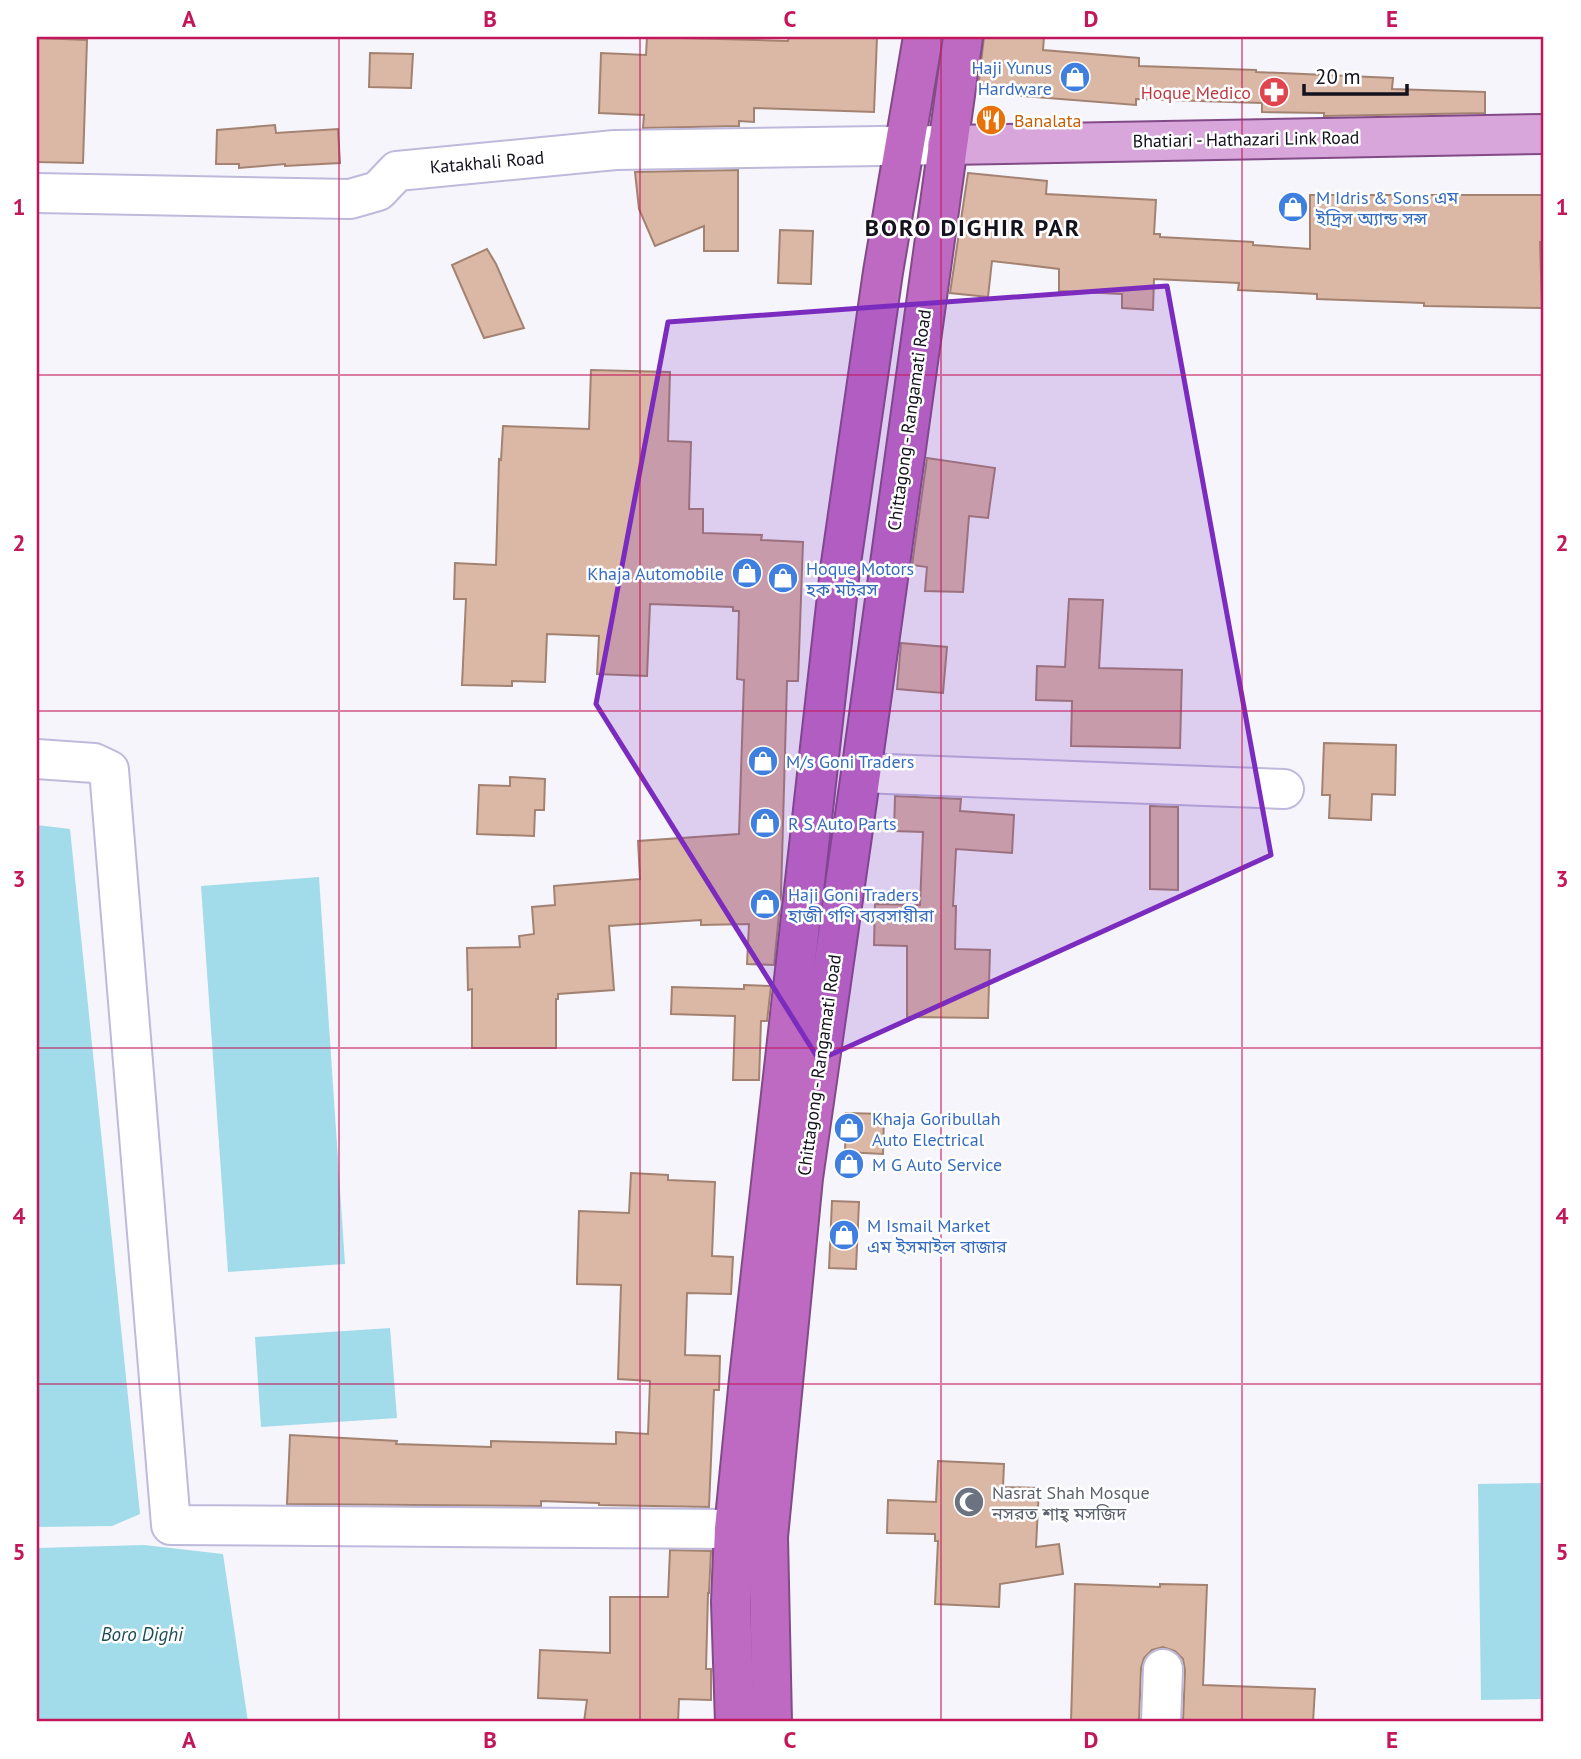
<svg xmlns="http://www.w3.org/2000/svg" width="1581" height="1759" font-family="'PT Sans','Noto Sans Bengali',sans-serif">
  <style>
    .water { fill: #a2dbe9 }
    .building { fill: #dbb7a6; stroke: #a38271; stroke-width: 2 }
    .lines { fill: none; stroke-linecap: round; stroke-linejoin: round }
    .minor-casing { stroke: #bebadb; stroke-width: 42 }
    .major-casing { stroke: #824b88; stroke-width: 42 }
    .highway-casing { stroke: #824b88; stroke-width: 42 }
    .minor { stroke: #fff; stroke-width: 38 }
    .major { stroke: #d8a6da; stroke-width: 38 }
    .highway { stroke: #be6ac2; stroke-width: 38 }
    .marked { fill: #7b2cbf; fill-opacity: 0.2; stroke: #7b2cbf; stroke-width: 5; stroke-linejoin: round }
    .grid { fill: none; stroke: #c2185b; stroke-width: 2; stroke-opacity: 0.55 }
    .labels { text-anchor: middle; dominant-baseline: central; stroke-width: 5; stroke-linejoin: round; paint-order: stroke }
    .shop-label { font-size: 18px; fill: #366cbe; stroke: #fff; text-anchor: start }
    .health-label { font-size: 18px; fill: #be3a42; stroke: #fff; text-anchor: end }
    .food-label { font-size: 18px; fill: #c56008; stroke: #fff; text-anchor: start }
    .street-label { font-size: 18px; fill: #13121d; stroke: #fff }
    .worship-label { font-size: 18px; fill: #5b616d; stroke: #fff; text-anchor: start }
    .water-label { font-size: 19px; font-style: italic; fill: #1b4c57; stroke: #fff }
    .district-label { font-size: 24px; font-weight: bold; letter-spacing: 2px; fill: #13121d; stroke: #fff }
    .neatline { fill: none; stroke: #c2185b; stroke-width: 2.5 }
    .grid-label { font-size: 23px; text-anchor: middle; font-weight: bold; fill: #c2185b }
  </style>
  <rect width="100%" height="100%" fill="#f6f5fc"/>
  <g class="water">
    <polygon points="37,825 70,829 140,1514 112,1526 37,1527"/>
    <polygon points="319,877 345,1264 228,1272 201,886"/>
    <polygon points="390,1328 397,1418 261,1427 255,1337"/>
    <polygon points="1544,1483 1544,1699 1481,1700 1478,1484"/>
    <polygon points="144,1545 223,1554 248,1722 37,1722 37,1548"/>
  </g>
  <g class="building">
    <polygon points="647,37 788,41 789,37 877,37 874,112 754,108 754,122 739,121 739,126 643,128 644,115 599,113 601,53 646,55"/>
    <polygon points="984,37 1044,37 1043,50 1139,58 1139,66 1256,70 1256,72 1393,78 1392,89 1485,92 1485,113 1324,116 1324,113 1262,112 1262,103 1136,99 1136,105 1010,95 1010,93 978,90"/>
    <polygon points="37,38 87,40 83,163 37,162"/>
    <polygon points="370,53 413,54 411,88 369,87"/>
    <polygon points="275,125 276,133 338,129 340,163 285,166 285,164 239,168 239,164 216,164 217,130"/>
    <polygon points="738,170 738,251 704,251 704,226 655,246 639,209 635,172"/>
    <polygon points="968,173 1047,181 1046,194 1156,200 1154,234 1160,234 1160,237 1253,242 1253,245 1310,249 1310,195 1544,195 1544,242 1540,242 1542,308 1424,306 1424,303 1317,299 1317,294 1238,290 1239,283 1154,279 1153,310 1122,308 1122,294 1059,291 1059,269 992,261 988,297 950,293"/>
    <polygon points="780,230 813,231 811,284 778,283"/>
    <polygon points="487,249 496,264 524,328 484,338 452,265"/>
    <polygon points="591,370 670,372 668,441 691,442 689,509 703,509 703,533 762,535 761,540 803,542 798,681 787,681 781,895 774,965 747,964 749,924 701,925 701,920 609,926 614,990 558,994 558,999 556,999 556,1048 472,1048 472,989 468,990 467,948 520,947 519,936 534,934 532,907 555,905 554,886 640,879 638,841 739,834 744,680 737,679 739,611 733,611 733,607 650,604 647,676 597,674 599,636 547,634 545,682 512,681 512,686 462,685 466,599 454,599 455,563 496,565 499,459 501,460 503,426 589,429"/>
    <polygon points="927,458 995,468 988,518 969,516 963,592 925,591 927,567 912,565"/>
    <polygon points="1069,599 1103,600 1099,668 1182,670 1180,748 1071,746 1072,701 1036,700 1037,666 1065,667"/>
    <polygon points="901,643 947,647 943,693 897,689"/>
    <polygon points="1324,743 1396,745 1395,795 1372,794 1371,820 1329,818 1330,795 1322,795"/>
    <polygon points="510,777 545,779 544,810 535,810 534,836 477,834 479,785 510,786"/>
    <polygon points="895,796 961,799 960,811 1014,815 1012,853 956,849 953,906 956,906 955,949 990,950 988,1018 907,1017 907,946 874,945 875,904 920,905 923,832 894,831"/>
    <polygon points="1150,806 1178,807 1178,890 1150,889"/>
    <polygon points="744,985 771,986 767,1021 761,1021 759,1080 733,1080 735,1016 671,1014 672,987 744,989"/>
    <polygon points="846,1113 884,1114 883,1154 845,1152"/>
    <polygon points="631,1173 668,1175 668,1180 715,1182 712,1256 733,1257 731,1294 687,1293 685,1355 720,1356 719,1390 714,1390 709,1507 599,1505 599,1503 541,1501 541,1506 287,1504 290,1435 397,1441 396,1444 491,1447 491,1441 616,1444 616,1432 648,1434 650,1381 618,1379 621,1285 577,1284 577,1279 579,1211 629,1213"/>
    <polygon points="832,1201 859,1202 856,1269 829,1268"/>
    <polygon points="938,1461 1004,1464 1003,1487 1039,1488 1036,1547 1059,1544 1063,1574 1000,1584 999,1607 935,1604 938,1541 935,1541 935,1534 887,1533 888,1500 936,1502"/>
    <polygon points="670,1550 711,1551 709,1593 708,1593 706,1669 711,1669 711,1700 679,1699 678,1722 584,1722 587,1700 538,1698 540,1650 610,1653 610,1597 668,1597"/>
    <polygon points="1075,1584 1160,1587 1160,1584 1207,1585 1203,1685 1315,1689 1313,1722 1183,1722 1185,1670 1183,1659 1175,1651 1163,1647 1152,1650 1144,1658 1141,1668 1139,1722 1071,1722"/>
  </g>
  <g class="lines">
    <g class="minor-casing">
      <g id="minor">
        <polyline points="37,193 350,199 378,191 397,171 615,150 947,145"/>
        <polyline points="37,759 94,763 109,770 171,1525 734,1529"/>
        <polyline points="861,773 1284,789"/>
        <polyline points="1161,1722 1163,1669"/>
      </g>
    </g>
    <g class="major-casing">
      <polyline id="major" points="947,145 1544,134"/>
    </g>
    <g class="highway-casing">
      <g id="highway">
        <polyline points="735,1722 731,1602 734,1529 749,1379 840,570 883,272 923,37"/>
        <polyline points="772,1722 768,1537 803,1178 861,773 963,37"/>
      </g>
    </g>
    <use href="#minor" class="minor"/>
    <use href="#major" class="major"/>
    <use href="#highway" class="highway"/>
  </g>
  <path class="marked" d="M1167 286 1271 855 819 1060 596 704 668 322Z"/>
  <path class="grid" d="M339 37V1722M640 37V1722M941 37V1722M1242 37V1722M37 375H1544M37 711H1544M37 1048H1544M37 1384H1544"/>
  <defs>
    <g id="shop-disc" transform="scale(1.575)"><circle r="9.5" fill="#3f7fe0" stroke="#fff"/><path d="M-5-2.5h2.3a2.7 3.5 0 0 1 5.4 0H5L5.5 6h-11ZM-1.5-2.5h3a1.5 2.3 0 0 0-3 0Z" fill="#fff"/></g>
    <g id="pharmacy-disc" transform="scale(1.575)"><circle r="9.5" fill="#e0444e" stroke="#fff"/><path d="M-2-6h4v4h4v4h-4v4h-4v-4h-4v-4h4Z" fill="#fff"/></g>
    <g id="restaurant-disc" transform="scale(1.575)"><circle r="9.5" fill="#e8710a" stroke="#fff"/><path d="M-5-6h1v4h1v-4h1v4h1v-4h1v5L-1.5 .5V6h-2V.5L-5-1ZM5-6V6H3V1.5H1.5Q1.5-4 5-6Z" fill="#fff"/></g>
    <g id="mosque-disc" transform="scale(1.575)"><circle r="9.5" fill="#6b7280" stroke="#fff"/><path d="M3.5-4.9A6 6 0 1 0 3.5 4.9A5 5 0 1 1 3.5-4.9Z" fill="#fff"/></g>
  </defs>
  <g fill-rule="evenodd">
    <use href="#shop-disc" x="1075" y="77"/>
    <use href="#pharmacy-disc" x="1274" y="92"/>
    <use href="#restaurant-disc" x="991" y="120"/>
    <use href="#shop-disc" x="1293" y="207"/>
    <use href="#shop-disc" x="747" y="573"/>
    <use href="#shop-disc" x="783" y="578"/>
    <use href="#shop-disc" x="763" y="761"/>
    <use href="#shop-disc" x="765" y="823"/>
    <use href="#shop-disc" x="765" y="904"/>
    <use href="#shop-disc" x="849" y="1128"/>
    <use href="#shop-disc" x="849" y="1164"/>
    <use href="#shop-disc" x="844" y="1235"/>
    <use href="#mosque-disc" x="969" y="1502"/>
  </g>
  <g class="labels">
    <g class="shop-label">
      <text x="1052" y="67" text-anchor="end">Haji Yunus<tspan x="1052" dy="21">Hardware</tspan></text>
      <text x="1316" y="197">M Idris &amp; Sons এম<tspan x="1316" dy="21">ইদ্রিস অ্যান্ড সন্স</tspan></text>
      <text x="806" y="568">Hoque Motors<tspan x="806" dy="21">হক মটরস</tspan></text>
      <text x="724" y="573" text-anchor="end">Khaja Automobile</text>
      <text x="786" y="761">M/s Goni Traders</text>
      <text x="788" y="823">R S Auto Parts</text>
      <text x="788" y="894">Haji Goni Traders<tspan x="788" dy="21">হাজী গণি ব্যবসায়ীরা</tspan></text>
      <text x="872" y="1118">Khaja Goribullah<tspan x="872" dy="21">Auto Electrical</tspan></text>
      <text x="872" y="1164">M G Auto Service</text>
      <text x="867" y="1225">M Ismail Market<tspan x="867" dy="21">এম ইসমাইল বাজার</tspan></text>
    </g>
    <g class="health-label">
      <text x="1251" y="92">Hoque Medico</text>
    </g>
    <g class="food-label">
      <text x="1014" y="120">Banalata</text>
    </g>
    <g class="street-label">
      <text transform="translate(1246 139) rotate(-1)">Bhatiari - Hathazari Link Road</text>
      <text transform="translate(487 162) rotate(-5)">Katakhali Road</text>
      <text transform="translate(909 420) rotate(-82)">Chittagong - Rangamati Road</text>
      <text transform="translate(819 1065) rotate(-82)">Chittagong - Rangamati Road</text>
    </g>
    <g class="worship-label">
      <text x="992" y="1492">Nasrat Shah Mosque<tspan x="992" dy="21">নসরত শাহ্‌ মসজিদ</tspan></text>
    </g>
    <g class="water-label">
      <text x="142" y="1634">Boro Dighi</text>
    </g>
    <g class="district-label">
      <text x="973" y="227">BORO DIGHIR PAR</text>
    </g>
  </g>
  <rect width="1581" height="1759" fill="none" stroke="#ffffff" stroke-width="77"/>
  <path d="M1304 84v10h103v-10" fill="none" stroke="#13121d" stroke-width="3.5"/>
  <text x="1315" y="84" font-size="21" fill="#13121d" stroke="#ffffff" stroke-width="5" paint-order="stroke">20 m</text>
  <rect x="38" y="38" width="1504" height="1682" class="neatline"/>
  <g class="grid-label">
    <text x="189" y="27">A</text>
    <text x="490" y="27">B</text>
    <text x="790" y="27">C</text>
    <text x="1091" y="27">D</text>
    <text x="1392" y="27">E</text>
    <text x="19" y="215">1</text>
    <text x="1562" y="215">1</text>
    <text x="19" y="551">2</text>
    <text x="1562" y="551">2</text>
    <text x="19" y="887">3</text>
    <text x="1562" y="887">3</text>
    <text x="19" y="1224">4</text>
    <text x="1562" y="1224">4</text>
    <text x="19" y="1560">5</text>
    <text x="1562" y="1560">5</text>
    <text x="189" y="1748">A</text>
    <text x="490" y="1748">B</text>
    <text x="790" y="1748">C</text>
    <text x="1091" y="1748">D</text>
    <text x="1392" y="1748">E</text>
  </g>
</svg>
